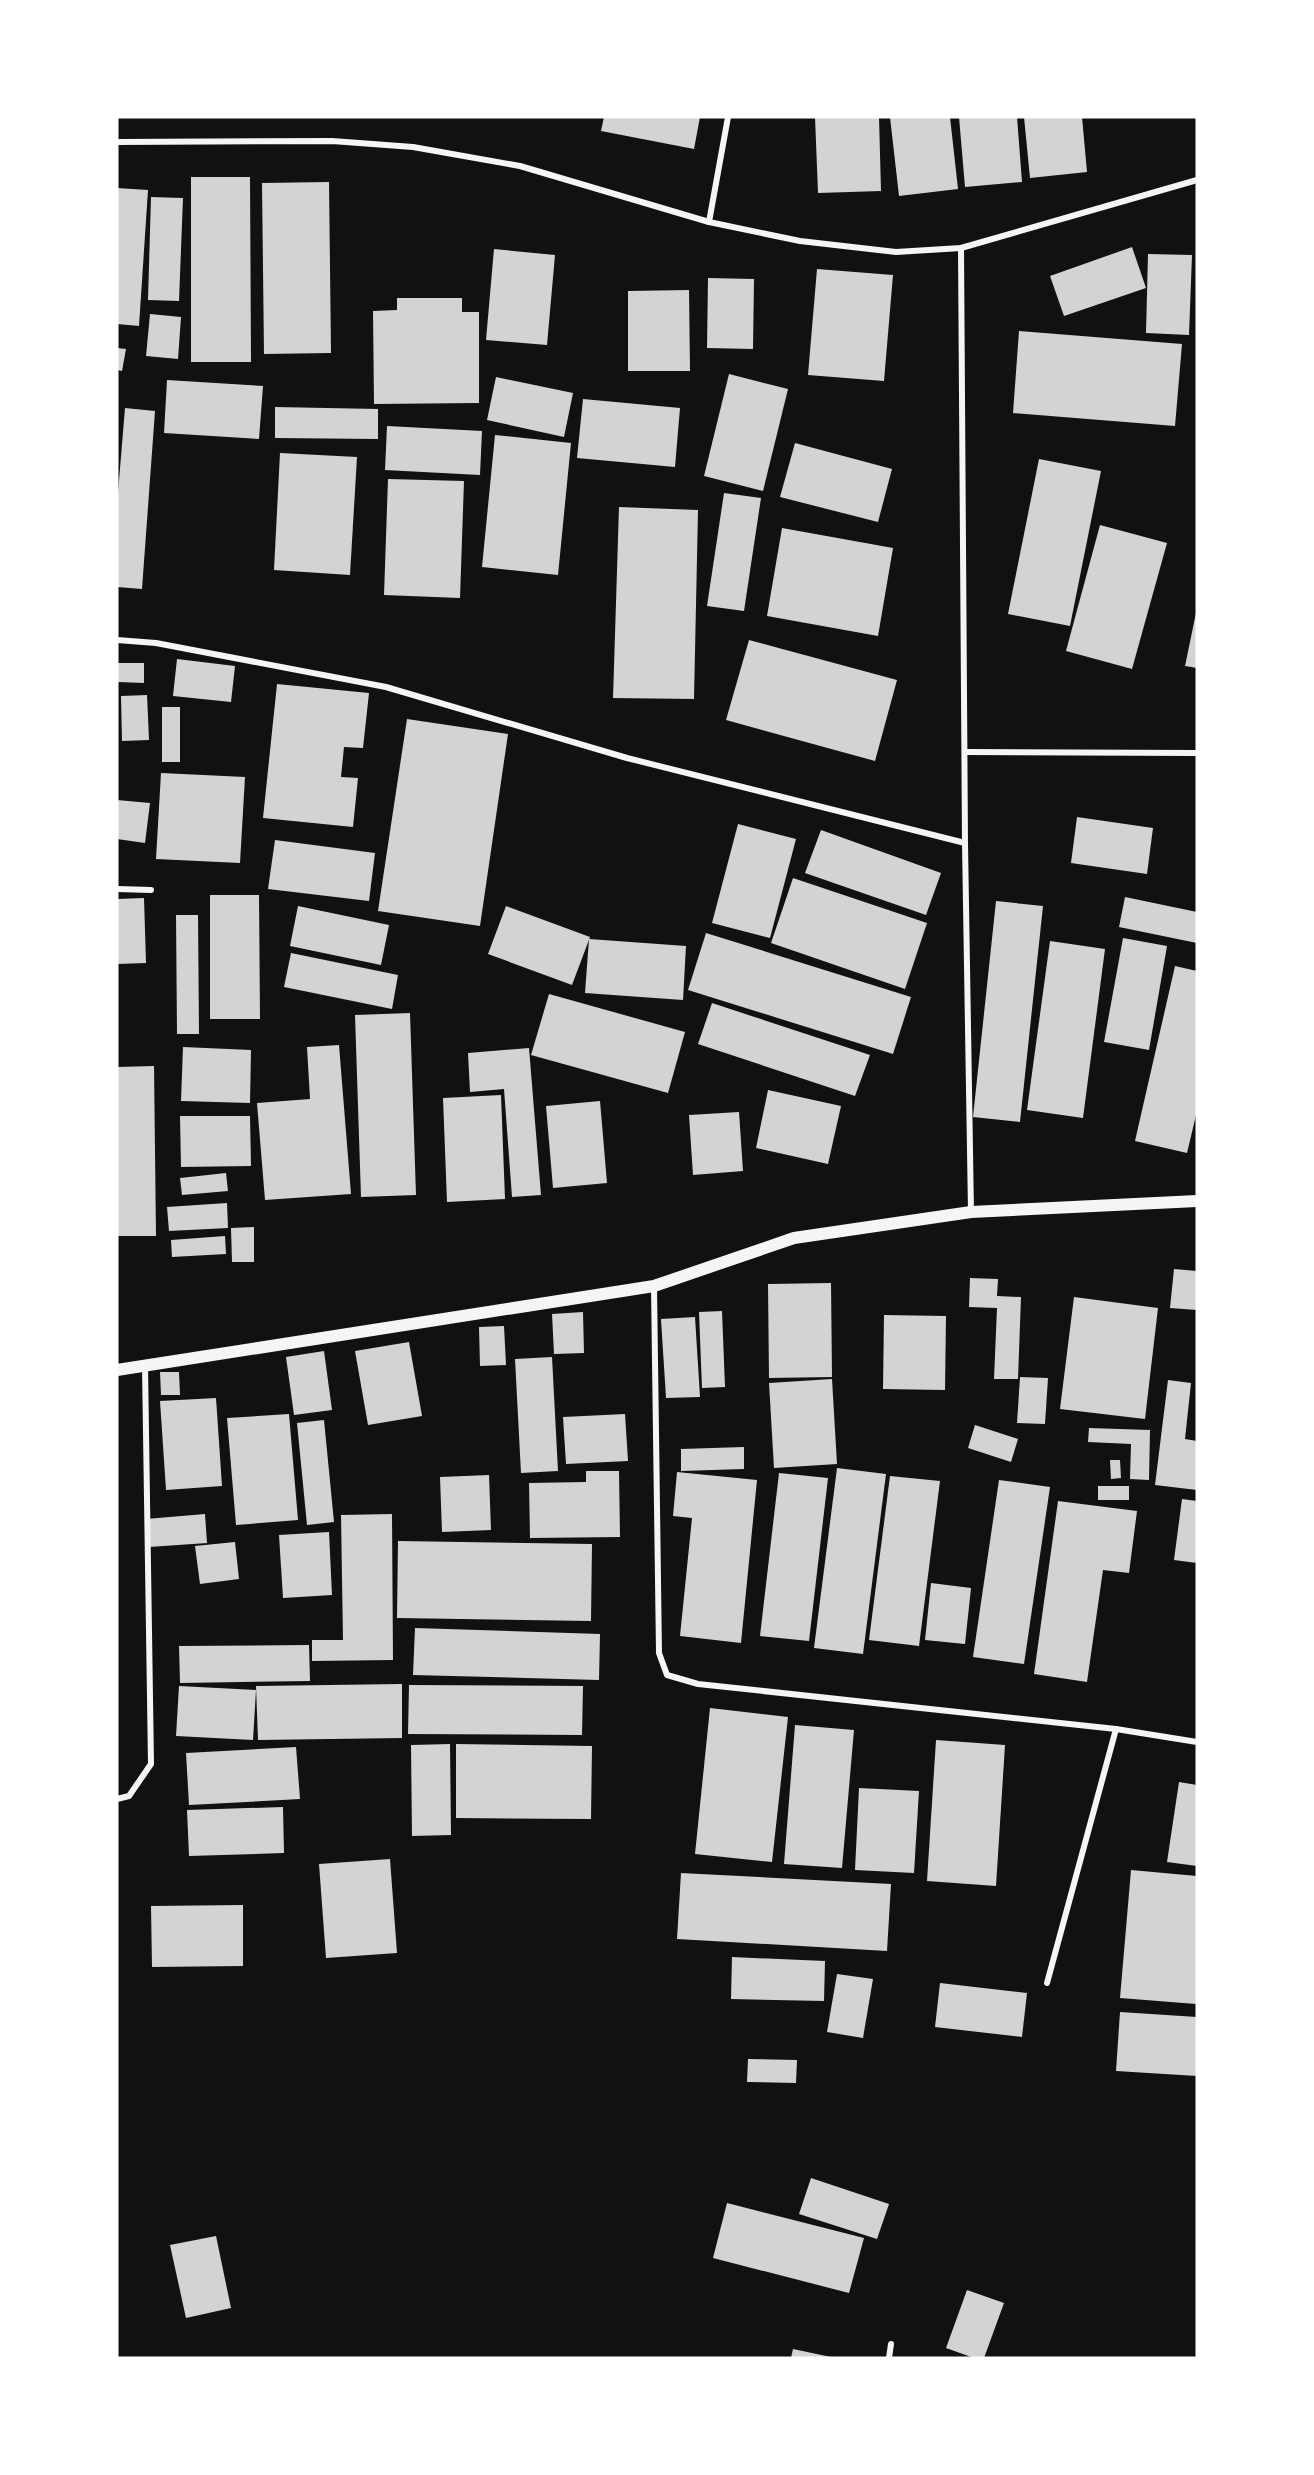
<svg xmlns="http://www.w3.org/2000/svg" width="1314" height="2475" font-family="'Noto Sans',sans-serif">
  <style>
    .building { fill: #d3d3d3 }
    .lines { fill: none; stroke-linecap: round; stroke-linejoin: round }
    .minor { stroke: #f5f5f5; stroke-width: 6 }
    .secondary { stroke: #f5f5f5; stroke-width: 12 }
  </style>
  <rect width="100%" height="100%" fill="#111"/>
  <g class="building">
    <polygon points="604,117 700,117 694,149 601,131"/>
    <polygon points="815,117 879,117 881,191 818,193"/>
    <polygon points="890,117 950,117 958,189 899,196"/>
    <polygon points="959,117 1017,117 1022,182 965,187"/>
    <polygon points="1024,117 1082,117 1087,172 1030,178"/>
    <polygon points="191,177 250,177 251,362 191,362"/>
    <polygon points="329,182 331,353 264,354 262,183"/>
    <polygon points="117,188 148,190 139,326 117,324"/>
    <polygon points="151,197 183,198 179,301 148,300"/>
    <polygon points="1132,247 1146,288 1064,316 1050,276"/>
    <polygon points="494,249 555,255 547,345 486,340"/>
    <polygon points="1148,254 1192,255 1189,335 1146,333"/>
    <polygon points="817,269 893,275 884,381 808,375"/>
    <polygon points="708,278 754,279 753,349 707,348"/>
    <polygon points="689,290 690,371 628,371 628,291"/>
    <polygon points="397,298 462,298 462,312 479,312 479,403 374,404 373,311 397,310"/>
    <polygon points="150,314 181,317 178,359 146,356"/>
    <polygon points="1019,331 1182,344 1175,426 1013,413"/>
    <polygon points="117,348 126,349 122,371 117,370"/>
    <polygon points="729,374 788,389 763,491 704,476"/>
    <polygon points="496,377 573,393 564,437 487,420"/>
    <polygon points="167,380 263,386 259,439 164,433"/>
    <polygon points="583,399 680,408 675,467 577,458"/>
    <polygon points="275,407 378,409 378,439 275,438"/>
    <polygon points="125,408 155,411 142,589 117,587 117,505"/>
    <polygon points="387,426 482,431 480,475 385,470"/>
    <polygon points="495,435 571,443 558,575 482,567"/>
    <polygon points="795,443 892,469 878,522 780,497"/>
    <polygon points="280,453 357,457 350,575 274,570"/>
    <polygon points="1039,459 1101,471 1070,626 1008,614"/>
    <polygon points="388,479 464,481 460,598 384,595"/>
    <polygon points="724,493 761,498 744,611 707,606"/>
    <polygon points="619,507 698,510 694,699 613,698"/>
    <polygon points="1100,525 1167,543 1132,669 1066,651"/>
    <polygon points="782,528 893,548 878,636 767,616"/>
    <polygon points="1196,613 1197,613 1197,668 1185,666"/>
    <polygon points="749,640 897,680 875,761 726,720"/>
    <polygon points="177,659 235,666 231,702 173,696"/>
    <polygon points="118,663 144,663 144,683 118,682"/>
    <polygon points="277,684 369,693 363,748 344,747 341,777 358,778 353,827 263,818"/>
    <polygon points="147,695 149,740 122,741 121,696"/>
    <rect x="162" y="707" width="18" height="55"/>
    <polygon points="407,719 508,734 480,926 378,911"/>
    <polygon points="161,773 245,777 240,863 156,859"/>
    <polygon points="117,800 150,803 145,843 117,839"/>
    <polygon points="1077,817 1153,828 1147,874 1071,863"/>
    <polygon points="738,824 796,839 770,938 712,923"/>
    <polygon points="821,830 941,873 926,915 805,873"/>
    <polygon points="275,840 375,853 369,901 268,889"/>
    <polygon points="793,878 927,923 905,989 771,943"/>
    <polygon points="210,895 259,895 260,1019 210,1019"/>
    <polygon points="1125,897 1197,912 1197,943 1119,927"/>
    <polygon points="144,898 146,963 117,964 117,899"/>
    <polygon points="996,901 1043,906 1020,1122 973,1117"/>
    <polygon points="298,906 389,925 381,965 290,946"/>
    <polygon points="506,906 590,937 572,985 488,954"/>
    <polygon points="176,915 198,915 199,1034 177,1034"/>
    <polygon points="706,933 911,997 893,1054 688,990"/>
    <polygon points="1123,938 1167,946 1149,1050 1104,1042"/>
    <polygon points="589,939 686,946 683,1000 585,993"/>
    <polygon points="1050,941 1105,949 1083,1118 1027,1110"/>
    <polygon points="291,953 398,975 392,1009 284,987"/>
    <polygon points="1175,966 1197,971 1197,1111 1187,1153 1135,1141"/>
    <polygon points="549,994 685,1032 668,1093 531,1055"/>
    <polygon points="712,1003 870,1055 855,1096 698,1044"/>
    <polygon points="410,1013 416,1195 361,1197 355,1015"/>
    <polygon points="339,1045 351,1194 265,1200 257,1103 310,1099 307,1047"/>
    <polygon points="183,1047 251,1050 250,1103 181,1101"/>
    <polygon points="529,1048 541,1195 512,1197 504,1089 470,1092 468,1053"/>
    <polygon points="154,1066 156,1236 117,1236 117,1067"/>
    <polygon points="768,1090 841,1106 828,1164 756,1148"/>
    <polygon points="501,1095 505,1199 447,1202 443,1098"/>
    <polygon points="600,1101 607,1183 553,1188 546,1106"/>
    <polygon points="739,1112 743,1171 693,1175 689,1115"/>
    <polygon points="180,1116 250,1116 251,1166 181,1167"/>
    <polygon points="226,1173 228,1191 182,1195 180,1178"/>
    <polygon points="227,1203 228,1228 169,1231 167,1207"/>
    <polygon points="254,1227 254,1262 232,1262 231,1228"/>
    <polygon points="225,1236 226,1254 172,1257 171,1240"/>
    <polygon points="1174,1269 1197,1271 1197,1310 1170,1308"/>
    <polygon points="970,1278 998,1279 997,1296 1021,1297 1018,1379 994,1379 997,1308 969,1307"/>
    <polygon points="831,1283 832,1377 769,1378 768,1284"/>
    <polygon points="1074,1297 1158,1308 1145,1419 1060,1409"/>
    <polygon points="722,1311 725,1387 702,1388 699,1312"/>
    <polygon points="583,1312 584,1353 554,1354 552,1314"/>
    <polygon points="884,1315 946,1316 945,1390 883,1389"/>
    <polygon points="695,1317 700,1397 666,1398 661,1319"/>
    <polygon points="504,1326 506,1365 480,1366 479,1327"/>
    <polygon points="409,1342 422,1416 368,1425 355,1351"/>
    <polygon points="324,1351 332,1410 294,1415 286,1357"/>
    <polygon points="552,1357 558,1471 521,1473 515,1359"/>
    <polygon points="160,1372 179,1372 180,1395 161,1395"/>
    <polygon points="1020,1377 1048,1378 1045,1424 1017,1423"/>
    <polygon points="832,1379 837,1464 774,1468 769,1383"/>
    <polygon points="1168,1380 1191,1383 1185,1439 1197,1441 1197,1490 1155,1485"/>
    <polygon points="216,1398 222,1486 166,1490 160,1401"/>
    <polygon points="289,1414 298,1520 236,1525 227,1418"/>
    <polygon points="625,1414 628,1461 566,1464 563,1417"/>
    <polygon points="324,1420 334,1522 307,1525 297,1423"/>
    <polygon points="975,1425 1018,1439 1011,1462 968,1448"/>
    <polygon points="1089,1428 1150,1430 1149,1480 1130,1479 1131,1444 1088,1442"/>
    <polygon points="744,1447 744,1469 681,1471 681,1449"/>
    <polygon points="1110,1460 1120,1460 1121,1478 1111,1479"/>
    <polygon points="837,1468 886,1474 863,1654 814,1648"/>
    <polygon points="586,1471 619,1471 620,1537 530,1538 529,1483 586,1482"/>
    <polygon points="677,1472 757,1480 741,1643 680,1636 692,1518 673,1516"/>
    <polygon points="779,1473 828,1478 809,1641 760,1636"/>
    <polygon points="489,1475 491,1530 442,1532 440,1477"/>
    <polygon points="890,1476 940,1481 919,1646 869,1640"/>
    <polygon points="999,1480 1050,1487 1024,1664 973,1657"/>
    <rect x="1098" y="1486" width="31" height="14"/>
    <polygon points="1182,1499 1197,1501 1197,1563 1174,1560"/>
    <polygon points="1058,1501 1137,1511 1129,1573 1103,1570 1087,1682 1034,1674"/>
    <polygon points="205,1514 207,1543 149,1547 146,1519"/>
    <polygon points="392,1514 393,1660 312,1661 312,1640 343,1640 341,1515"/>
    <polygon points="329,1532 332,1595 283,1598 279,1535"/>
    <polygon points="398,1541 592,1544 591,1621 397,1618"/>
    <polygon points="235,1542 239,1579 200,1584 195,1546"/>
    <polygon points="931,1583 971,1588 965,1644 925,1640"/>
    <polygon points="415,1628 600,1634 599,1680 413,1675"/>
    <polygon points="309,1645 310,1681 180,1683 179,1646"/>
    <polygon points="402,1684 402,1738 258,1740 256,1686"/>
    <polygon points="409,1685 583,1686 582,1735 408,1734"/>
    <polygon points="179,1686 256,1690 253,1740 176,1736"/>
    <polygon points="710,1708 788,1717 772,1862 695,1854"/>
    <polygon points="795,1725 854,1730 842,1868 784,1864"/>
    <polygon points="936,1740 1005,1745 996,1886 927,1881"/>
    <polygon points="450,1744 451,1835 412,1836 411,1745"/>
    <polygon points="456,1744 592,1746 591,1819 456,1818"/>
    <polygon points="296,1747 300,1799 189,1805 186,1753"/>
    <polygon points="1179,1782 1197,1785 1197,1866 1167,1862"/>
    <polygon points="859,1788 919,1791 914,1873 855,1870"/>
    <polygon points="283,1807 284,1853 189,1856 187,1810"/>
    <polygon points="390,1859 397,1953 326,1958 319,1864"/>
    <polygon points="1131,1870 1197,1876 1196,2004 1120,1998"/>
    <polygon points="681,1873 891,1884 887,1951 677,1939"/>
    <polygon points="243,1905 243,1966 152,1967 151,1906"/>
    <polygon points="732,1957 825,1961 824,2001 731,1999"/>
    <polygon points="837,1974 873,1979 863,2038 827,2032"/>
    <polygon points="940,1983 1027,1993 1022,2037 935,2027"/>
    <polygon points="1120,2012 1197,2017 1197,2076 1116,2071"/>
    <polygon points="748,2059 797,2060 796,2083 747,2082"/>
    <polygon points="811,2178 889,2204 877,2239 799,2214"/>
    <polygon points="727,2203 864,2238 849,2293 713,2258"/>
    <polygon points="216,2236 231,2308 186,2318 170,2245"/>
    <polygon points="967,2290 1004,2303 984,2358 974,2358 946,2348"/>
    <polygon points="793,2349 831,2357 831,2358 791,2358"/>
  </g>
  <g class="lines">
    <g class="minor">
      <polyline points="117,142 332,141 413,147 520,166 709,222 800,241 896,252 961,248 1197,180"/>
      <polyline points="709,222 728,117"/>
      <polyline points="961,248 965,843 971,1212"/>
      <polyline points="117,640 156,643 386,687 627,758 965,843"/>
      <polyline points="966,752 1197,753"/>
      <polyline points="117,889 151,890"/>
      <polyline points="654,1287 659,1653 667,1675 698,1684 1116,1729 1197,1742"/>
      <polyline points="117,1799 129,1796 151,1764 145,1366"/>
      <polyline points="1047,1983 1116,1729"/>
      <polyline points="889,2358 891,2344"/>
    </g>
    <polyline class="secondary" points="117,1370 654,1286 794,1238 971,1212 1197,1201"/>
  </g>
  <rect width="1314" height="2475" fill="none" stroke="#ffffff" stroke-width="237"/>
</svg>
